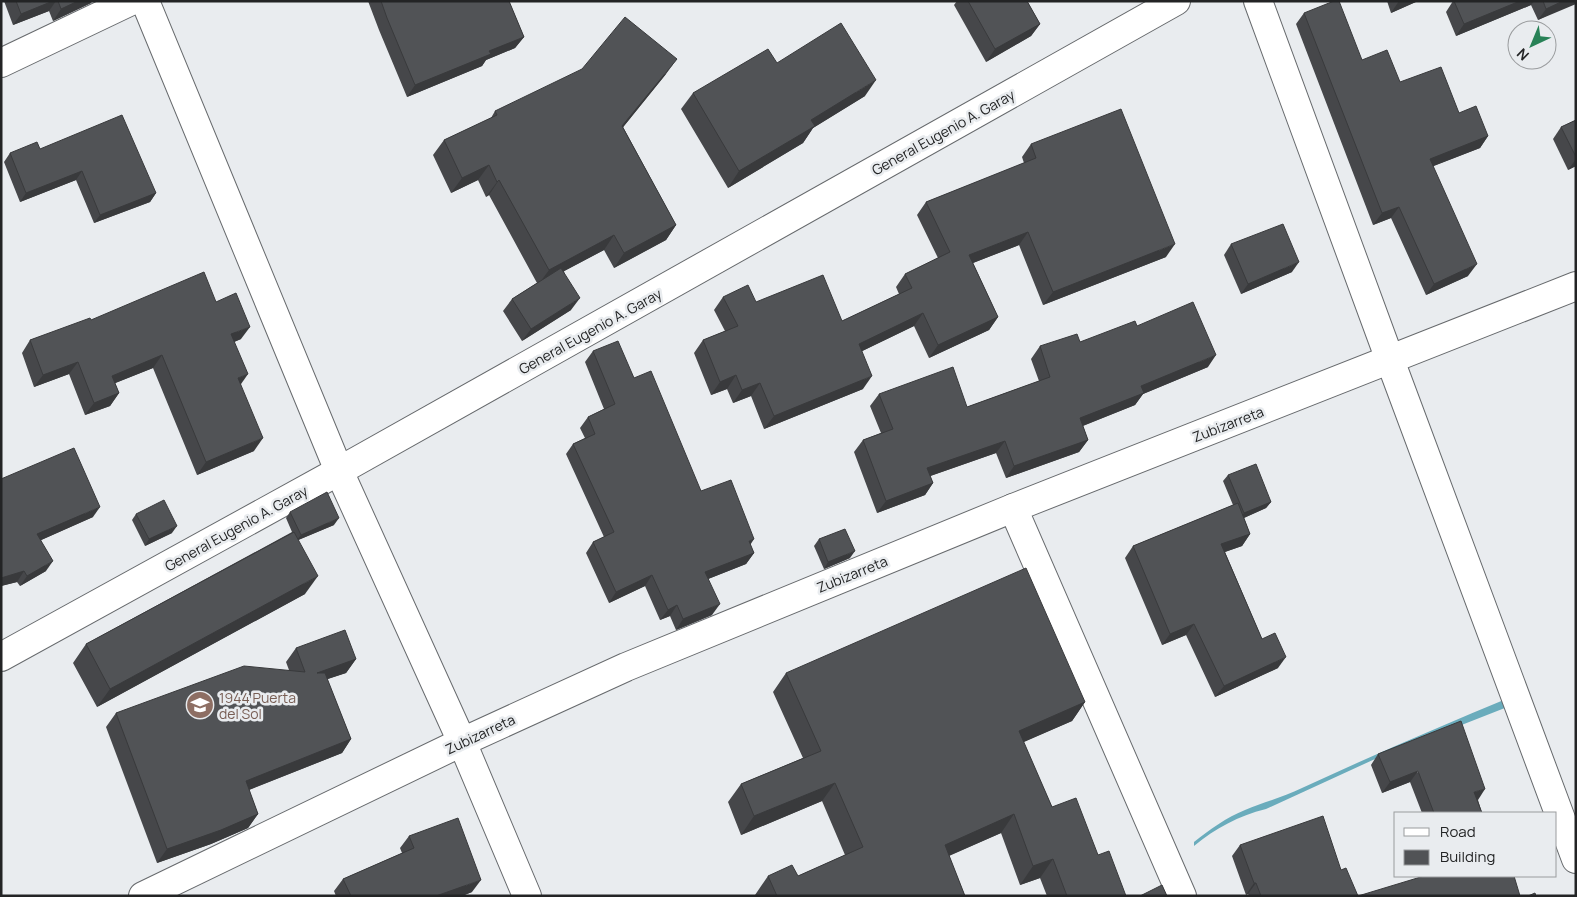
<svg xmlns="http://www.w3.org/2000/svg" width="1577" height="897" font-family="Manrope,sans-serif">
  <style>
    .water { fill: #6aacbc }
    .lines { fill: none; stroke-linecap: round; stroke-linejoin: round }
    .street-casing { stroke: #676a6d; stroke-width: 30 }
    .secondary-casing { stroke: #676a6d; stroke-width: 30 }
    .street { stroke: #fff; stroke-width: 28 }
    .secondary { stroke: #fff; stroke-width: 28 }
    .wall { fill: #46474a }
    .shaded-wall { fill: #393a3c }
    .building { fill: #515356; stroke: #393a3c }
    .labels { text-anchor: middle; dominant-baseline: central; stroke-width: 5; stroke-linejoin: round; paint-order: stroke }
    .street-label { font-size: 14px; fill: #232425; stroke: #e9ecef }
    .education-label { font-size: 14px; fill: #785e54; stroke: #e9ecef; text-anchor: start }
  </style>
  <rect width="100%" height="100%" fill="#e9ecef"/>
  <path class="water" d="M1511 697 1515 704 1375 759 1266 809C1238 816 1216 828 1194 846V842C1209 830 1227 817 1245 810 1264 802 1284 797 1302 788 1371 756 1441 726 1511 697Z"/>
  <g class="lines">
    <g class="street-casing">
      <g id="street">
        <polyline points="1258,1 1390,360 1576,859"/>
        <polyline points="1,63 131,1"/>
        <polyline points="1013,508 1182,896"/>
        <polyline points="1,657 339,471"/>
        <polyline points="143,896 462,742 626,667 1013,508 1576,286"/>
      </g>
    </g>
    <g class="secondary-casing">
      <g id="secondary">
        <polyline points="145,1 339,471 462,742 527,896"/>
        <polyline points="339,471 1176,1"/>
      </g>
    </g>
    <use href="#street" class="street"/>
    <use href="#secondary" class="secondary"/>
  </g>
  <g class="wall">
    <polygon points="4,1 92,1 91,3 53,21 49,11 13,25"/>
    <polygon points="368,1 509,1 524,37 515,48 486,60 482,66 407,97 379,30"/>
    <polygon points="957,1 1027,1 1040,24 1031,36 986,62 954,5"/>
    <polygon points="1387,1 1418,1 1391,13"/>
    <polygon points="1453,1 1576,1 1538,20 1531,5 1456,36 1446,12"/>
    <polygon points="1304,13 1362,60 1400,82 1459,113 1488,136 1480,148 1433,166 1468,276 1426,295 1391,218 1373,225 1296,24"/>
    <polygon points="777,63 865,96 813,128 803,143 728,188 681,109 693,93"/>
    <polygon points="666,74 623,127 676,225 666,240 614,268 604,250 564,271 571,310 522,341 503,311 512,299 537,283 489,195 486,197 478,180 451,193 433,155 444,140 491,118 495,111"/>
    <polygon points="1576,120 1576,166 1568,170 1553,139 1561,127"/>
    <polygon points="1031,144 1166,257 1043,305 1019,245 973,263 998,317 989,330 929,358 914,326 862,351 863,389 764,429 751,396 733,403 727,389 711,395 694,353 703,340 725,331 714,310 723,297 756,302 842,321 899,294 896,287 905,274 938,258 917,215 926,202 1024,163 1022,157"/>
    <polygon points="40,149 156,193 150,202 94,223 76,180 20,202 4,162 10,153"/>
    <polygon points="1231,244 1292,272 1241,294 1224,255"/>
    <polygon points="216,302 241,339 234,342 240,385 254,451 197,475 153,368 115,383 119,393 110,406 85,415 69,374 34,387 22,353 30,340 91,320"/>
    <polygon points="1137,326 1208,367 1143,394 1135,405 1083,426 1088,440 1079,452 1006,478 996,453 930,476 933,483 925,495 877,513 854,452 863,440 881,433 870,406 879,394 967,407 1039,381 1031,359 1040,346 1080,342"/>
    <polygon points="593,351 634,378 701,491 750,544 754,553 746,564 708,579 712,615 676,630 670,616 660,620 645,586 609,603 586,553 593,542 604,537 566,454 573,444 585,438 580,428 588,417 604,409 585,362"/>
    <polygon points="1228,475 1271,502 1266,508 1244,518 1250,534 1242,546 1225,552 1262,639 1278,668 1215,697 1186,635 1162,645 1125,558 1133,546 1233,505 1223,481"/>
    <polygon points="1,479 93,517 41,540 46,571 20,586 17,582 1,586"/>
    <polygon points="290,512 334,525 298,540 305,594 97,707 73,663 86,644 292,532 286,518"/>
    <polygon points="136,514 172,533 145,546 132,520"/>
    <polygon points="819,539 850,558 824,569 814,546"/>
    <polygon points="296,648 356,659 346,673 327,679 351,739 342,753 249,790 258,814 248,828 211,844 157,863 106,727 116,713 289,670 286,662"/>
    <polygon points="786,673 1085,702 1072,721 1023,742 1052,807 1098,855 1126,896 1047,896 1040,878 1020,885 1001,833 949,856 965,896 755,896 755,895 768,876 798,876 845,855 822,801 741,835 728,802 741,784 803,758 773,692"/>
    <polygon points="1378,754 1478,800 1482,813 1422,813 1410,782 1382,793 1371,765"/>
    <polygon points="409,836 472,892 462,896 336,896 334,891 343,879 402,853 400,848"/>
    <polygon points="1240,845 1341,870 1358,896 1249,896 1248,894 1246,895 1232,856"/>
  </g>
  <g class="shaded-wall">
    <polygon points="53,1 56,1 49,11 13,25 21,14"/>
    <polygon points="78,1 92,1 91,3 53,21 61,9"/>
    <polygon points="1399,1 1418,1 1391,13"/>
    <polygon points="1520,1 1534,1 1531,5 1456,36 1464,24"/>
    <polygon points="1563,1 1576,1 1576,4 1538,20 1546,9"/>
    <polygon points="1040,24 1031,36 986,62 995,49"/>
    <polygon points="524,37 515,48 486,60 482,66 407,97 415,85 489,51"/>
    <polygon points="677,59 666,74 612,141 622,126"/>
    <polygon points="876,80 865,96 813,128 803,143 728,188 739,171 811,120"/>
    <polygon points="1488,136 1480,148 1421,171 1430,159"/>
    <polygon points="1576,159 1576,166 1568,170"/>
    <polygon points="489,165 478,180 451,193 462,178"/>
    <polygon points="82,171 76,180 20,202 26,193"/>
    <polygon points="499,180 489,195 486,197 497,182"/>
    <polygon points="156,193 150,202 94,223 100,215"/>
    <polygon points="1399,207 1391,218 1373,225 1382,213"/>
    <polygon points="676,225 666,240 614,268 624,253"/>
    <polygon points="1028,232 1019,245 960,268 969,255"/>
    <polygon points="614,235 604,250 538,285 549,270"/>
    <polygon points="1175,244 1166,257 1043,305 1053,292"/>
    <polygon points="1299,262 1292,272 1241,294 1248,284"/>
    <polygon points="1477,264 1468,276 1426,295 1434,284"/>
    <polygon points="580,298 571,310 522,341 531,329"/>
    <polygon points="923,313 914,326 850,357 859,344"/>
    <polygon points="998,317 989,330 929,358 938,345"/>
    <polygon points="250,327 241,339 222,347 231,334"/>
    <polygon points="162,355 153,368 103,388 112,376"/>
    <polygon points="1216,355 1208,367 1143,394 1135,405 1072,430 1080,418 1141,386"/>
    <polygon points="78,362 69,374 34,387 43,375"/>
    <polygon points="248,374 239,387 238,378"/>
    <polygon points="736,375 727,389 711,395 720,382"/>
    <polygon points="872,376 863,389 764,429 774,416"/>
    <polygon points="760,383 751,396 733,403 742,390"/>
    <polygon points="119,393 110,406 85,415 94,403"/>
    <polygon points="263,438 254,451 197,475 206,462"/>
    <polygon points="1088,440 1079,452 1006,478 1014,466"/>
    <polygon points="1005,441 996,453 919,480 927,468"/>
    <polygon points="933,483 925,495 877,513 886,501"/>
    <polygon points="1271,502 1266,508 1239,520 1244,513"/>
    <polygon points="100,507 93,517 30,545 37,534"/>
    <polygon points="339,518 334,525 296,541 301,535"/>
    <polygon points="177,526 172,533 145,546 149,539"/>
    <polygon points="1250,534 1242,546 1213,556 1221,544"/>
    <polygon points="754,539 747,550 749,541"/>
    <polygon points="855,551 850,558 824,569 828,562"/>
    <polygon points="754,553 746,564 698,583 705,572"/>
    <polygon points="53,561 46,571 20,586 27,576"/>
    <polygon points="24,571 17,582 1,586 1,578"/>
    <polygon points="652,575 645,586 609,603 616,592"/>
    <polygon points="318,576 305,594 97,707 110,689"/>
    <polygon points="720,604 712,615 676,630 683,619"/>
    <polygon points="677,605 670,616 660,620 668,610"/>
    <polygon points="1194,624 1186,635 1162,645 1170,634"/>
    <polygon points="1286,657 1278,668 1215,697 1224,686"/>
    <polygon points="356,659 346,673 307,686 317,673"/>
    <polygon points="1085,702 1072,721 1006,750 1019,731"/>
    <polygon points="351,739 342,753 236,795 246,781"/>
    <polygon points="1418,771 1410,782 1382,793 1390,782"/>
    <polygon points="835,783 822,801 741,835 754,816"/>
    <polygon points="1485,789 1478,800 1467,804 1474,792"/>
    <polygon points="258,814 248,828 211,844 157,863 167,849"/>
    <polygon points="1014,814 1001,833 932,863 945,845"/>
    <polygon points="1053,859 1040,878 1020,885 1033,866"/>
    <polygon points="481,880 472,892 462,896 436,896"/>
    <polygon points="1254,883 1256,883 1248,894 1246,895"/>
  </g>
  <g class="building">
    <polygon points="16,1 53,1 21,14"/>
    <polygon points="58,1 78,1 61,9"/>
    <polygon points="381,1 509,1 524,37 489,51 491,54 415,85 387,18"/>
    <polygon points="968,1 1027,1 1040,24 995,49"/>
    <polygon points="1334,1 1339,1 1362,60 1387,50 1400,82 1441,67 1459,113 1476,106 1488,136 1430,159 1477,264 1434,284 1399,207 1382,213 1304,13"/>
    <polygon points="1454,1 1520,1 1464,24"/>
    <polygon points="1543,1 1563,1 1546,9"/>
    <polygon points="625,17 677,59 622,126 676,225 624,253 614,235 549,270 499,180 497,182 489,165 462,178 444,140 497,115 495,111 582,69"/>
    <polygon points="841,23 876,80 811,120 815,126 739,171 693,93 768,49 777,63"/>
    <polygon points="1121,109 1175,244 1053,292 1028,232 969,255 998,317 938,345 923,313 859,344 872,376 774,416 760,383 742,390 736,375 720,382 703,340 738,326 723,297 748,285 756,302 823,275 842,321 912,288 905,274 950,252 926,202 1036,158 1031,144"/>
    <polygon points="122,115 156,193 100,215 82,171 26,193 10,153 37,142 40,149"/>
    <polygon points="1576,120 1576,157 1561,127"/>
    <polygon points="1283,224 1299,262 1248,284 1231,244"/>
    <polygon points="561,268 580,298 531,329 512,299"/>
    <polygon points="204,272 216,302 236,293 250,327 231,334 248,374 238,378 263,438 206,462 162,355 112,376 119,393 94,403 78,362 43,375 30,340 90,318 91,320"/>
    <polygon points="1193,302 1216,355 1141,386 1144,393 1080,418 1088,440 1014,466 1005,441 927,468 933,483 886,501 863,440 893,429 879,394 953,367 967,407 1050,377 1040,346 1077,334 1080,342 1135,321 1137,326"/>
    <polygon points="618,341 634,378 651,371 701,491 731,480 754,539 749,541 754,553 705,572 720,604 683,619 677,605 668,610 652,575 616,592 593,542 614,532 573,444 595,434 588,417 615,404 593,351"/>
    <polygon points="74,448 100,507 37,534 53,561 27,576 24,571 1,578 1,479"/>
    <polygon points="1256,464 1271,502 1244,513 1228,475"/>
    <polygon points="327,492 339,518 301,535 290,512"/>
    <polygon points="164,500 177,526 149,539 136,514"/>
    <polygon points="1238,503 1250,534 1221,544 1262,639 1275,633 1286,657 1224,686 1194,624 1170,634 1133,546"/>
    <polygon points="845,529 855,551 828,562 819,539"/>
    <polygon points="294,532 318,576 110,689 86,644"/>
    <polygon points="1026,568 1085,702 1019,731 1052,807 1076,798 1098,855 1109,851 1126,896 1067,896 1053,859 1033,866 1014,814 945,845 965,896 777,896 768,876 792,865 798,876 863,847 835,783 754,816 741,784 821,751 786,673"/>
    <polygon points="345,630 356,659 317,673 325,673 351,739 246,781 258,814 221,830 167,849 116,713 244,666 305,672 296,648"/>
    <polygon points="1461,721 1485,789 1474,792 1482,813 1434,813 1418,771 1390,782 1378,754"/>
    <polygon points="1323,816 1341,870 1346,868 1358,896 1261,896 1256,883 1254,883 1240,845"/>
    <polygon points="458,818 481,880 436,896 351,896 343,879 414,848 409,836"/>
    <polygon points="1424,876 1514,876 1520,896 1358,896"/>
    <polygon points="1162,885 1167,896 1140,896"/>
    <polygon points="1535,893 1536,896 1528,896"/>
  </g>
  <defs>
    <g id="school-disc" transform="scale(1.4375)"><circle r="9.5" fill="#8d6e63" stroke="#e9ecef"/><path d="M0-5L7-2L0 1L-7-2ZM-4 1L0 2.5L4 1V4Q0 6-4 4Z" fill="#fff"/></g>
  </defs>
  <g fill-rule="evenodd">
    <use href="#school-disc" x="200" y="705"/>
  </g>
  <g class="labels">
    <g class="street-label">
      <text transform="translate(943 132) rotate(-29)">General Eugenio A. Garay</text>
      <text transform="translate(590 331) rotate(-29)">General Eugenio A. Garay</text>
      <text transform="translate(1228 424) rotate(-21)">Zubizarreta</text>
      <text transform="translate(236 528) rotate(-29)">General Eugenio A. Garay</text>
      <text transform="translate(852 574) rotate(-22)">Zubizarreta</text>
      <text transform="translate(480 734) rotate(-25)">Zubizarreta</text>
    </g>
    <g class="education-label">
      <text x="219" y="697">1944 Puerta<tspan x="219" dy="16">del Sol</tspan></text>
    </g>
  </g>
  <rect width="1577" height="897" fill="none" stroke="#232425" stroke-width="5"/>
  <rect x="1394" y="812" width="162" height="65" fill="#e9ecef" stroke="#9a9c9e"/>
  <rect x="1404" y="828" width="25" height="8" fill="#ffffff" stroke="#9a9c9e"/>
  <text x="1440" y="837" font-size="15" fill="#232425">Road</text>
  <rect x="1404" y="850" width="25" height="15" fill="#515356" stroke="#9a9c9e"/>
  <text x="1440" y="862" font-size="15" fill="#232425">Building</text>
  <g transform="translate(1532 45) rotate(224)"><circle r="24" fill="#e9ecef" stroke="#9a9c9e"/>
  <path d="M0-4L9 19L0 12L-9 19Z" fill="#288257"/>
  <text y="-8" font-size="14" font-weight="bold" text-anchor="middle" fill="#232425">N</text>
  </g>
</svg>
